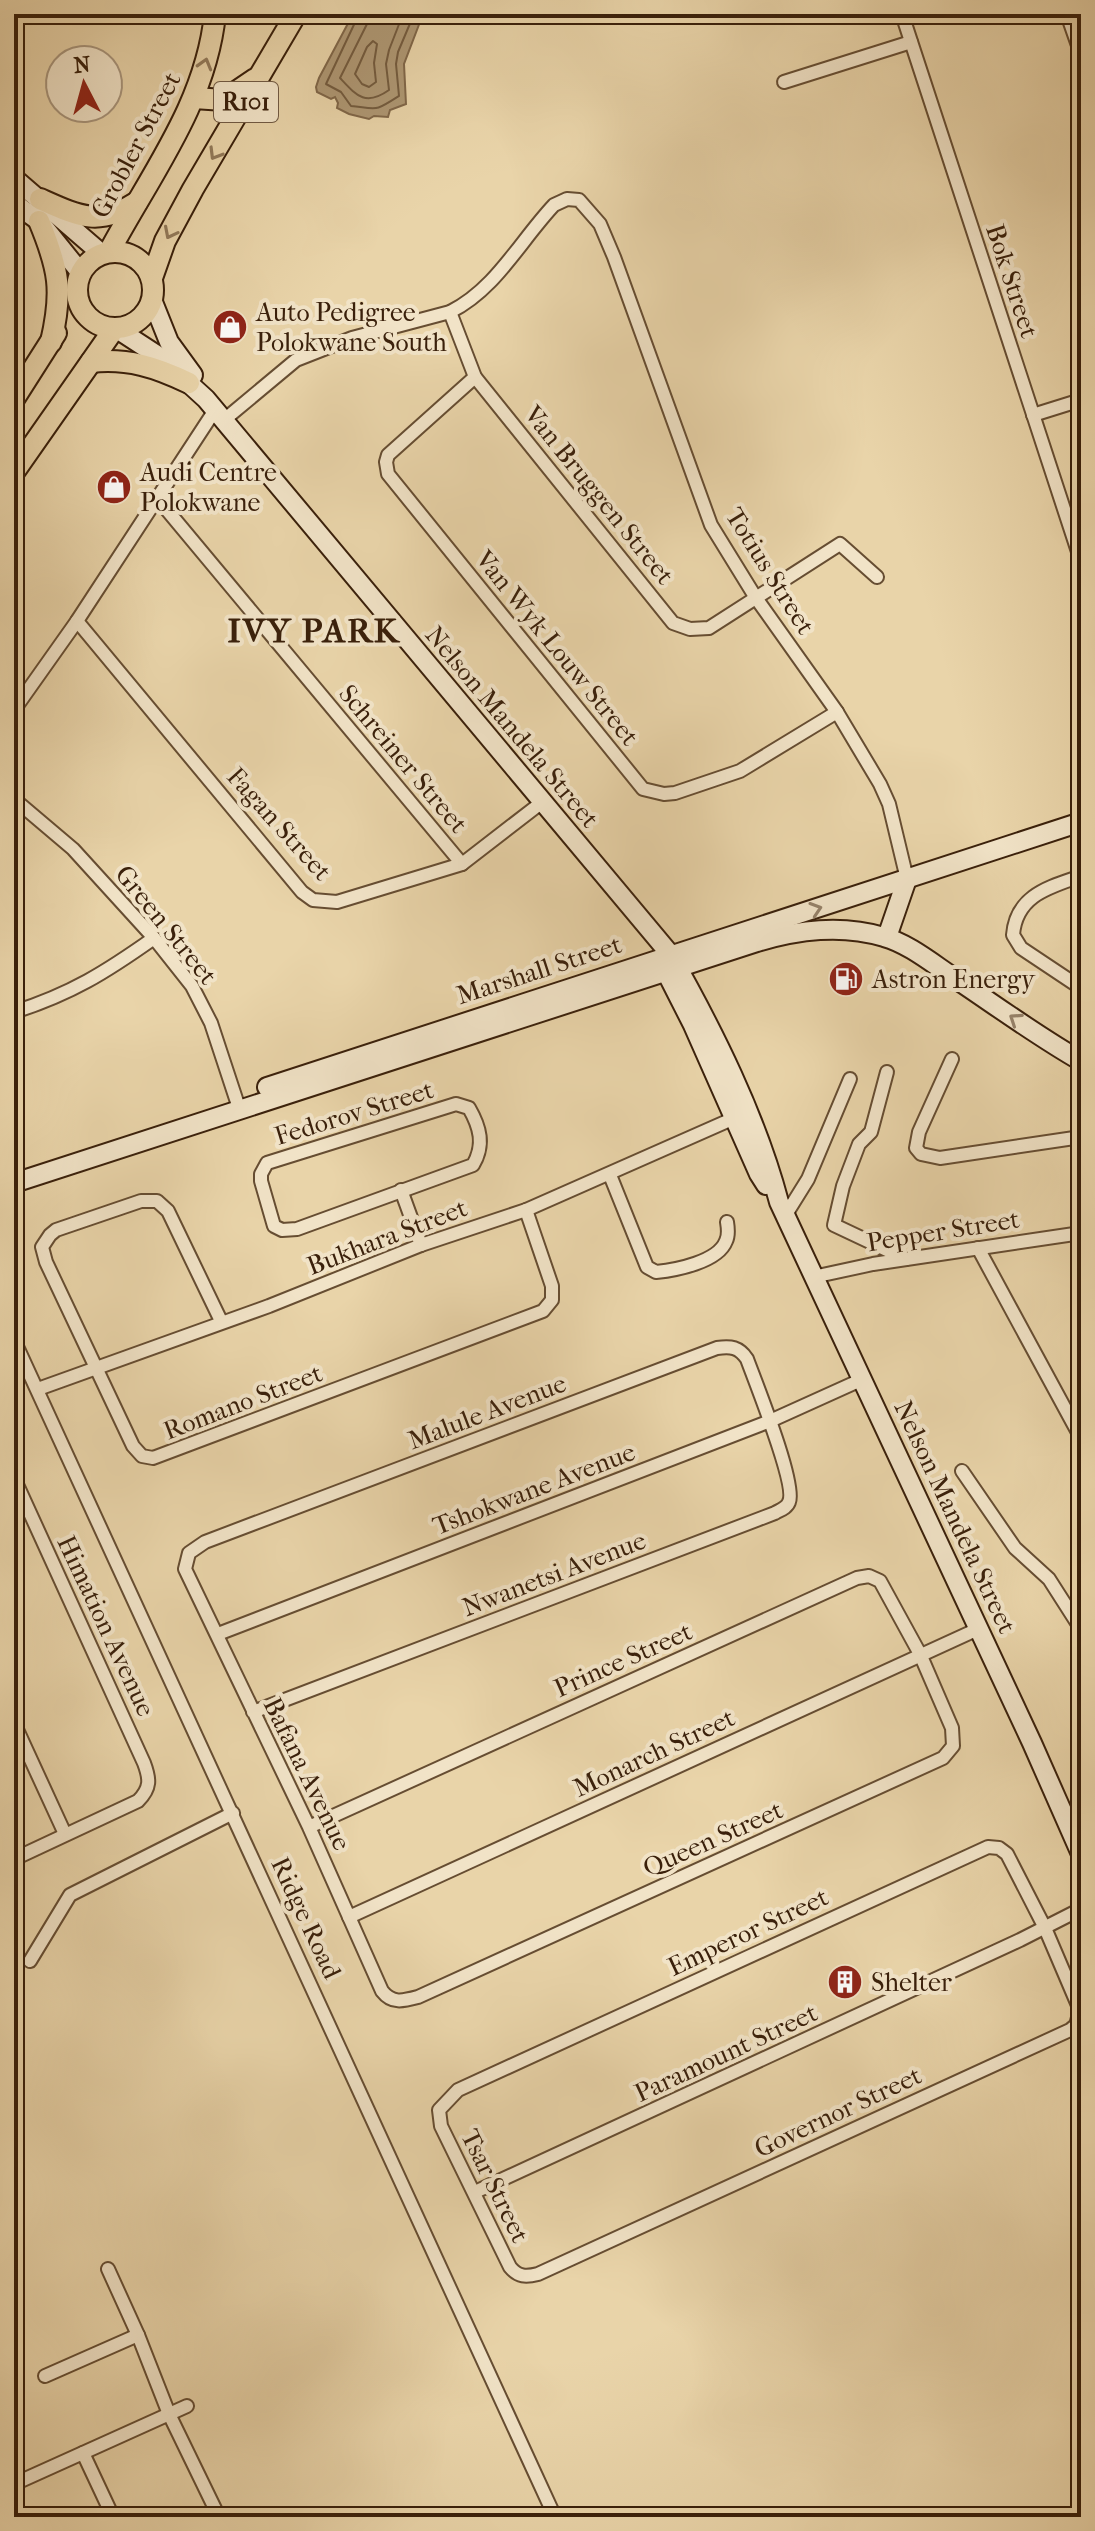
<svg xmlns="http://www.w3.org/2000/svg" width="1095" height="2531" font-family="'IM FELL French Canon',serif">
  <style>
    .water { fill: #ae9773; stroke: #806749; stroke-width: 2 }
    .lines { fill: none; stroke-linecap: round; stroke-linejoin: round }
    .shore { stroke: #745c3f; stroke-width: 2 }
    .street-casing { stroke: #664d32; stroke-width: 16 }
    .secondary-casing { stroke: #3a200b; stroke-width: 22 }
    .primary-casing { stroke: #3a200b; stroke-width: 24 }
    .street { stroke: #f1e3c7; stroke-width: 12 }
    .secondary { stroke: #f1e3c7; stroke-width: 18 }
    .primary { stroke: #e9d4a9; stroke-width: 20 }
    .oneway { stroke: #927a5a }
    .oneway2 { stroke: #968269 }
    .labels { text-anchor: middle; dominant-baseline: central; stroke-width: 8; stroke-linejoin: round; paint-order: stroke }
    .shield { fill: #f1e3c7; stroke: #715a43; stroke-width: 2 }
    .shield-label { font-size: 24px; font-weight: bold; fill: #3a200b }
    .street-label { font-size: 26px; fill: #3a200b; stroke: #f1e3c7 }
    .poi-label { font-size: 26px; fill: #3a200b; stroke: #f1e3c7; text-anchor: start }
    .district-label { font-size: 34px; font-weight: bold; letter-spacing: 2px; fill: #3a200b; stroke: #f1e3c7 }
  </style>
  <rect width="100%" height="100%" fill="#e9d4a9"/>
  <filter id="stains"><feTurbulence type="fractalNoise" baseFrequency=".0025" numOctaves="4"/><feColorMatrix values="0 0 0 0 .2 0 0 0 0 .09 0 0 0 0 .02 0 0 0 .5 -.17"/></filter>
  <radialGradient id="worn" r=".72"><stop offset=".6" stop-color="#630" stop-opacity="0"/><stop offset="1" stop-color="#630" stop-opacity=".3"/></radialGradient>
  <polygon class="water" points="353,14 423,14 404,64 406,104 390,110 388,117 374,116 369,119 349,114 337,108 338,103 335,97 331,99 317,92 316,87 319,78"/>
  <g class="lines">
    <g class="shore">
      <path d="M359 14 326 84 341 92 351 106C379 109 374 112 399 96L396 64 398 52 414 14"/>
      <path d="M369 14 367 24 340 78C356 95 365 107 389 90L386 64 389 50 403 14"/>
      <polygon points="373,41 377,44 374,63 376,82 369,87 362,84 355,74 367,47"/>
    </g>
    <g class="street-casing">
      <g id="street">
        <polyline points="902,14 1081,561"/>
        <polyline points="1067,14 1081,54"/>
        <polyline points="784,82 911,42"/>
        <polyline points="450,312 475,377 673,623 690,629 709,628 840,544 877,577"/>
        <polyline points="475,377 388,455 386,462 388,474 643,789 664,794 675,793 740,771 837,712"/>
        <polyline points="1033,415 1081,400"/>
        <path d="M224 420 296 360 352 338 450 312C496 289 520 241 554 205L567 199 579 200 600 224 614 257 711 525 756 598 837 712 880 784 889 804 907 879"/>
        <polyline points="157,498 462,864"/>
        <polyline points="77,621 302,892 313,900 337,902 462,864 541,803"/>
        <polyline points="14,710 77,621 215,410"/>
        <polyline points="14,799 73,849 154,938 192,986 211,1023 239,1108"/>
        <path d="M1081 876C1050 887 1016 895 1013 935L1021 948 1081 988"/>
        <path d="M14 1012C71 994 106 972 154 938"/>
        <polyline points="952,1059 919,1132 916,1148 921,1154 940,1158 1081,1137"/>
        <polyline points="887,1072 871,1132 859,1144 843,1186 834,1225 906,1259"/>
        <path d="M456 1104 469 1108C480 1127 485 1145 473 1165L297 1229 282 1230 274 1226 261 1181V1174L267 1163Z"/>
        <path d="M610 1175 647 1267 656 1272C676 1270 718 1262 726 1241 729 1235 728 1228 727 1222"/>
        <polyline points="401,1190 421,1245"/>
        <polyline points="785,1216 808,1179 850,1079"/>
        <polyline points="978,1248 1081,1438"/>
        <polyline points="813,1277 873,1264 1081,1233"/>
        <polyline points="221,1321 168,1211 157,1201 141,1201 56,1230 50,1235 42,1247 46,1262 133,1446 142,1456 153,1458 543,1311 552,1300 552,1286 526,1210"/>
        <polyline points="14,1340 555,2517"/>
        <polyline points="38,1389 269,1306 421,1245 526,1210 739,1116"/>
        <polyline points="962,1471 1015,1548 1049,1579 1081,1629"/>
        <path d="M14 1478 144 1763C150 1779 151 1788 138 1801L14 1859"/>
        <polyline points="218,1634 770,1421 863,1379"/>
        <path d="M253 1712 775 1513C780 1510 787 1508 789 1502 797 1485 755 1381 747 1359 739 1347 731 1346 717 1348L205 1542 189 1553 185 1569 309 1827 382 1991C392 2004 403 2001 418 1997L943 1758 953 1746 952 1728 920 1654 880 1581 869 1576 857 1578 309 1827"/>
        <polyline points="14,1723 65,1834"/>
        <path d="M988 1847 999 1848 1007 1854 1045 1928 1080 2010 1076 2025 1070 2030 538 2274C526 2277 518 2277 510 2267L441 2126 439 2110 458 2090Z"/>
        <polyline points="349,1917 978,1629"/>
        <polyline points="30,1961 70,1895 233,1813"/>
        <polyline points="475,2192 1020,1940 1081,1909"/>
        <polyline points="108,2269 138,2335 169,2414 219,2517"/>
        <polyline points="45,2376 138,2335"/>
        <polyline points="83,2453 113,2517"/>
        <polyline points="14,2484 187,2406"/>
      </g>
    </g>
    <g class="secondary-casing">
      <g id="secondary">
        <polyline points="14,178 102,254"/>
        <polyline points="14,203 39,221 81,273"/>
        <polyline points="153,302 169,342 193,375"/>
        <path d="M117 329 160 357 206 399 670 954C714 1032 756 1116 779 1202L1032 1743 1081 1854"/>
        <polyline points="887,937 907,879"/>
        <polyline points="663,966 693,1025 759,1174 766,1185"/>
        <polyline points="267,1087 1081,822"/>
        <path d="M14 1183 757 942C798 930 841 924 884 937 907 943 932 963 953 977 995 1005 1037 1036 1081 1061"/>
      </g>
    </g>
    <g class="primary-casing">
      <g id="primary">
        <polyline points="194,98 224,100 255,79"/>
        <path d="M40 199C78 216 99 227 137 202"/>
        <path d="M39 221C59 269 63 291 51 342"/>
        <circle cx="115" cy="290" r="38"/>
        <path d="M109 252C150 175 206 104 215 14"/>
        <polyline points="152,278 165,241 193,189 296,14"/>
        <path d="M91 362C128 358 156 367 189 383"/>
        <polyline points="14,399 56,333"/>
        <polyline points="14,472 114,329"/>
      </g>
    </g>
    <use href="#street" class="street"/>
    <use href="#secondary" class="secondary"/>
    <use href="#primary" class="primary"/>
  </g>
  <defs><path id="oneway-chevron" d="M-2-3.5L2.5 0L-2 3.5" fill="none" stroke-width="1.6" stroke-linecap="round" stroke-linejoin="round" transform="scale(2)"/></defs>
  <g class="oneway">
    <use href="#oneway-chevron" transform="translate(205 64) rotate(-74)"/>
    <use href="#oneway-chevron" transform="translate(215 154) rotate(121)"/>
    <use href="#oneway-chevron" transform="translate(170 233) rotate(117)"/>
  </g>
  <g class="oneway2">
    <use href="#oneway-chevron" transform="translate(816 909) rotate(-18)"/>
    <use href="#oneway-chevron" transform="translate(1015 1019) rotate(-146)"/>
  </g>
  <defs>
    <g id="shop-disc" transform="scale(1.8)"><circle r="9.5" fill="#8f2418" stroke="#f1e3c7"/><path d="M-5-2.5h2.3a2.7 3.5 0 0 1 5.4 0H5L5.5 6h-11ZM-1.5-2.5h3a1.5 2.3 0 0 0-3 0Z" fill="#fff"/></g>
    <g id="fuel-disc" transform="scale(1.8)"><circle r="9.5" fill="#8f2418" stroke="#f1e3c7"/><path d="M-5.5-6h7V0h2V4h1.3V-2.5L3-4.5l.8-.8L6-3V5H2.5V1h-1V6h-7ZM-4.2-4.7v3.2H.2V-4.7Z" fill="#fff"/></g>
    <g id="building-disc" transform="scale(1.8)"><circle r="9.5" fill="#8f2418" stroke="#f1e3c7"/><path d="M-4-6H4V6H1V3H-1V6H-4ZM-2.5-4.3h1.7v1.8h-1.7ZM.8-4.3h1.7v1.8H.8ZM-2.5-1h1.7V.8h-1.7ZM.8-1h1.7V.8H.8Z" fill="#fff"/></g>
  </defs>
  <g fill-rule="evenodd">
    <use href="#shop-disc" x="230" y="327"/>
    <use href="#shop-disc" x="114" y="487"/>
    <use href="#fuel-disc" x="846" y="979"/>
    <use href="#building-disc" x="845" y="1982"/>
  </g>
  <g class="labels">
    <rect class="shield" x="214" y="82" width="64" height="40" rx="6"/>
    <g class="shield-label">
      <text x="246" y="102">R101</text>
    </g>
    <g class="street-label">
      <text transform="translate(136 145) rotate(-62)">Grobler Street</text>
      <text transform="translate(1012 281) rotate(72)">Bok Street</text>
      <text transform="translate(599 495) rotate(51)">Van Bruggen Street</text>
      <text transform="translate(770 571) rotate(58)">Totius Street</text>
      <text transform="translate(557 648) rotate(51)">Van Wyk Louw Street</text>
      <text transform="translate(512 727) rotate(50)">Nelson Mandela Street</text>
      <text transform="translate(403 759) rotate(50)">Schreiner Street</text>
      <text transform="translate(279 824) rotate(48)">Fagan Street</text>
      <text transform="translate(166 925) rotate(51)">Green Street</text>
      <text transform="translate(539 970) rotate(-18)">Marshall Street</text>
      <text transform="translate(354 1113) rotate(-17)">Fedorov Street</text>
      <text transform="translate(943 1231) rotate(-9)">Pepper Street</text>
      <text transform="translate(387 1237) rotate(-21)">Bukhara Street</text>
      <text transform="translate(243 1402) rotate(-21)">Romano Street</text>
      <text transform="translate(487 1412) rotate(-21)">Malule Avenue</text>
      <text transform="translate(534 1489) rotate(-21)">Tshokwane Avenue</text>
      <text transform="translate(955 1517) rotate(65)">Nelson Mandela Street</text>
      <text transform="translate(554 1574) rotate(-21)">Nwanetsi Avenue</text>
      <text transform="translate(106 1626) rotate(65)">Himation Avenue</text>
      <text transform="translate(623 1660) rotate(-24)">Prince Street</text>
      <text transform="translate(654 1753) rotate(-25)">Monarch Street</text>
      <text transform="translate(307 1774) rotate(64)">Bafana Avenue</text>
      <text transform="translate(713 1839) rotate(-24)">Queen Street</text>
      <text transform="translate(306 1918) rotate(65)">Ridge Road</text>
      <text transform="translate(748 1932) rotate(-25)">Emperor Street</text>
      <text transform="translate(726 2053) rotate(-25)">Paramount Street</text>
      <text transform="translate(838 2112) rotate(-25)">Governor Street</text>
      <text transform="translate(495 2186) rotate(64)">Tsar Street</text>
    </g>
    <g class="poi-label">
      <text x="256" y="312">Auto Pedigree<tspan x="256" dy="30">Polokwane South</tspan></text>
      <text x="140" y="472">Audi Centre<tspan x="140" dy="30">Polokwane</tspan></text>
      <text x="872" y="979">Astron Energy</text>
      <text x="871" y="1982">Shelter</text>
    </g>
    <g class="district-label">
      <text x="314" y="631">IVY PARK</text>
    </g>
  </g>
  <rect width="1095" height="2531" fill="none" stroke="#e9d4a9" stroke-width="48"/>
  <rect x="16" y="16" width="1063" height="2499" fill="none" stroke="#3a200b" stroke-width="4"/>
  <rect x="24" y="24" width="1047" height="2483" fill="none" stroke="#3a200b" stroke-width="2"/>
  <g transform="translate(84 84) rotate(354)"><circle r="38" fill="#f1e3c7" stroke="#a8957c" stroke-width="2"/>
  <path d="M0-6L14 30L0 20L-14 30Z" fill="#8f2418"/>
  <text y="-12" font-size="22" font-weight="bold" text-anchor="middle" fill="#3a200b">N</text>
  </g>
  <rect width="100%" height="100%" filter="url(#stains)"/>
  <rect width="100%" height="100%" fill="url(#worn)"/>
</svg>
